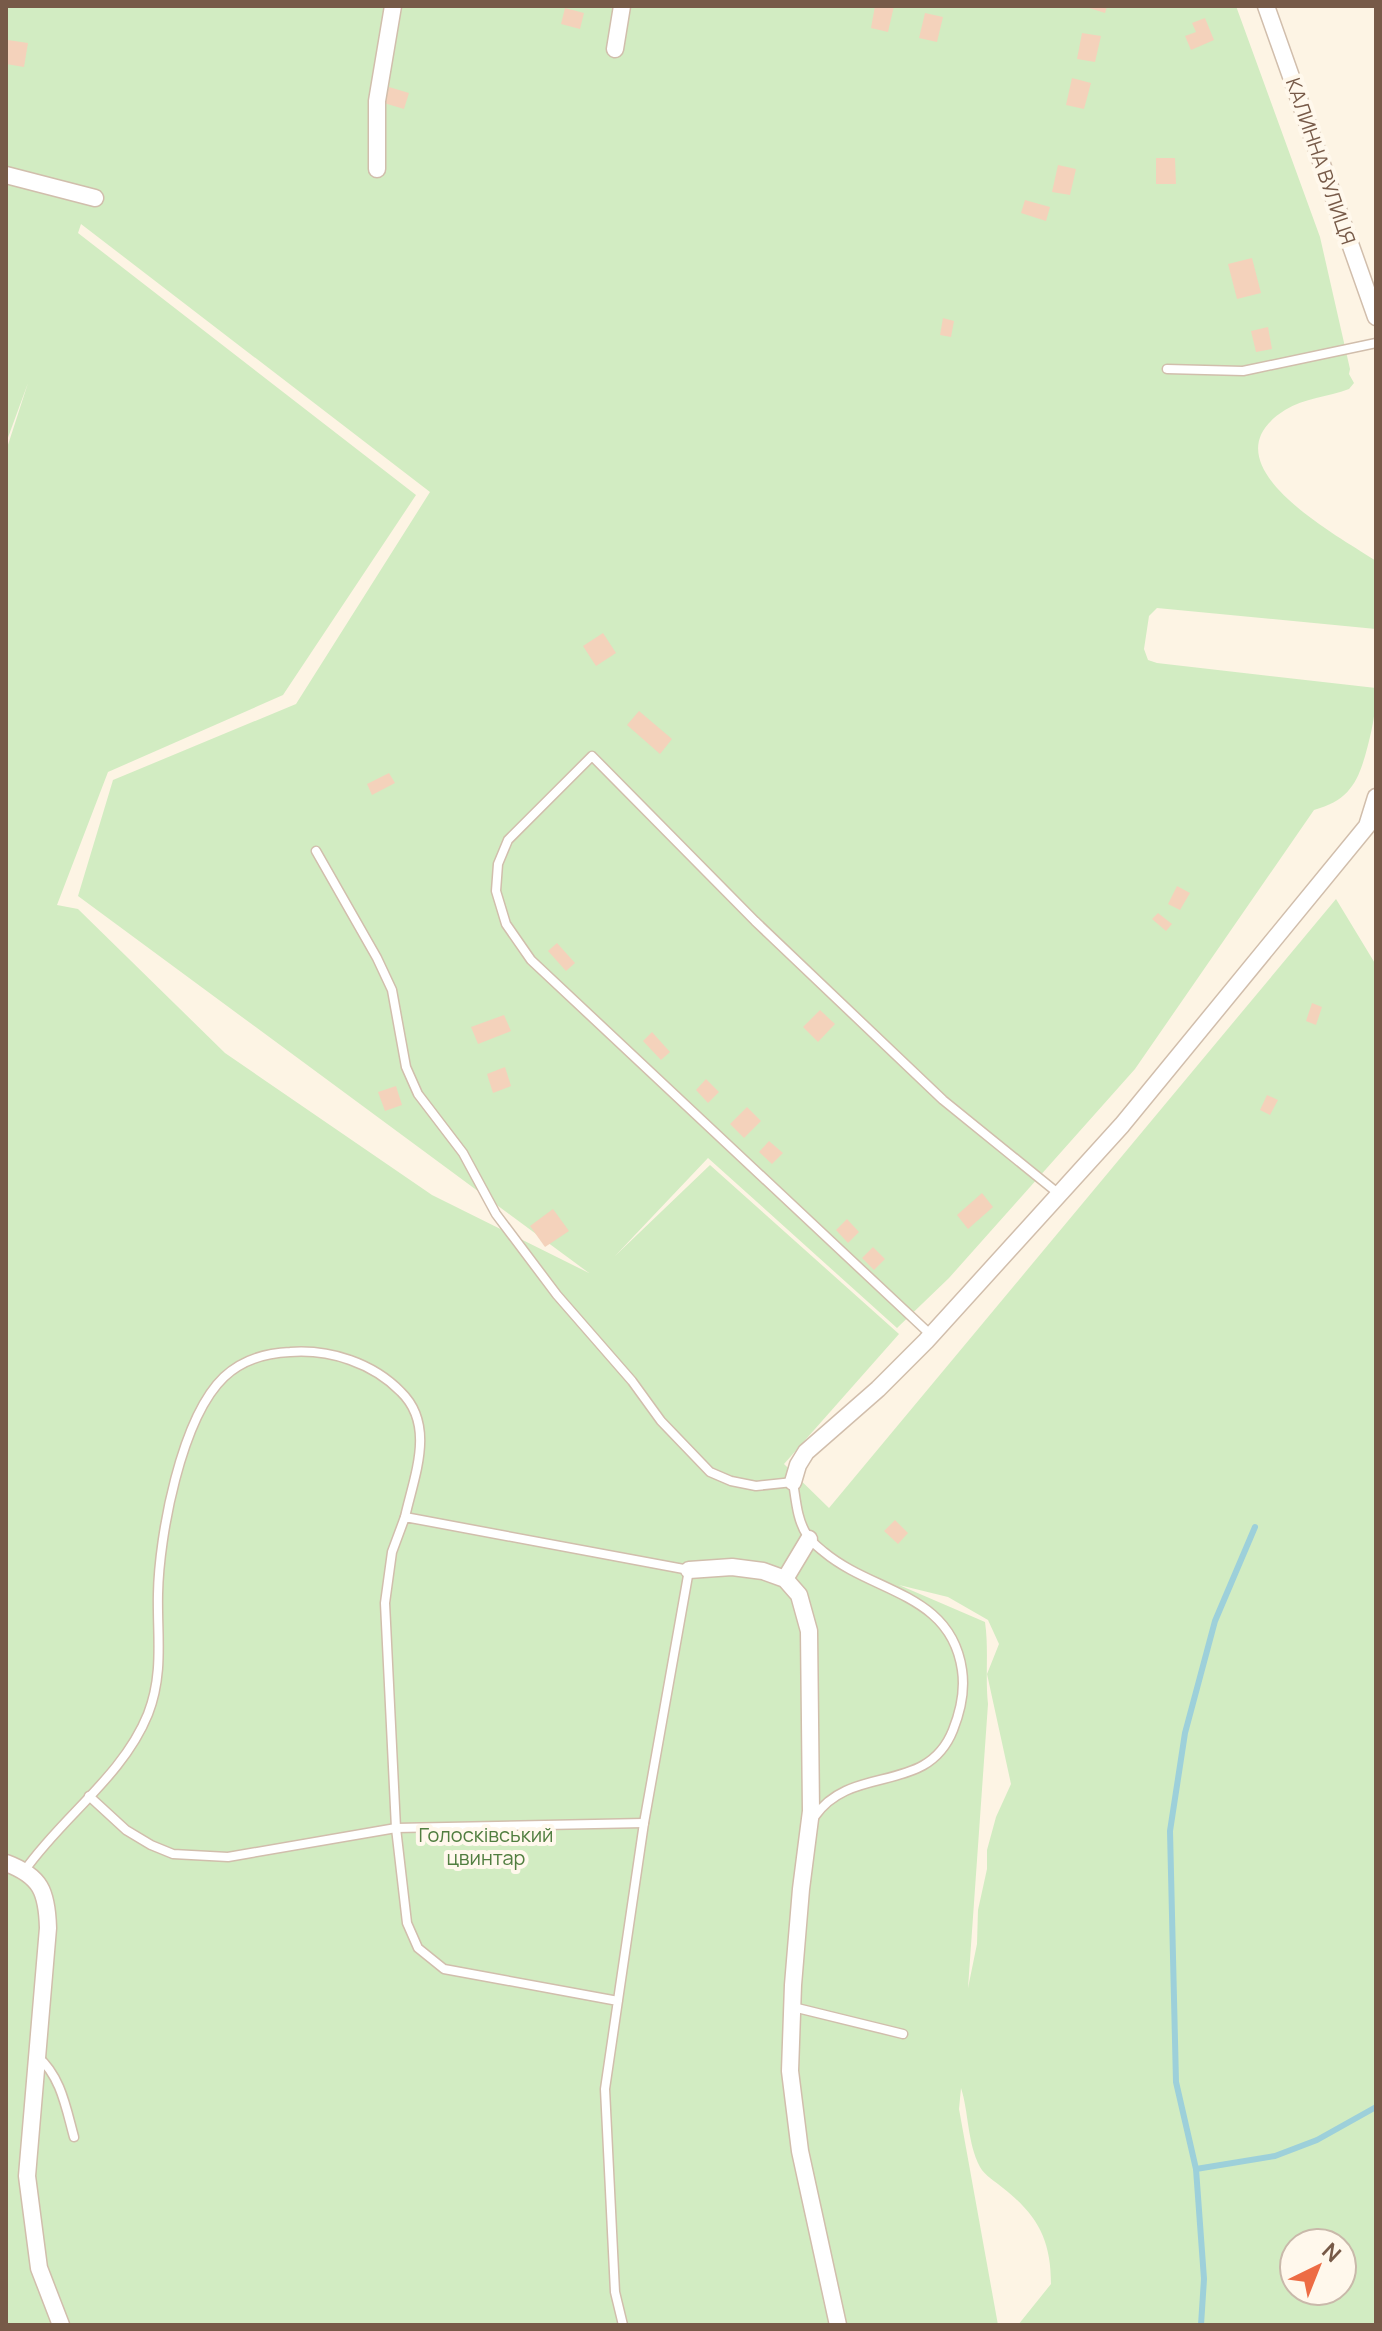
<svg xmlns="http://www.w3.org/2000/svg" width="1382" height="2331" font-family="Manrope,sans-serif">
  <style>
    .green { fill: #d2ecc2; fill-rule: evenodd }
    .lines { fill: none; stroke-linecap: round; stroke-linejoin: round }
    .stream { stroke: #9dd0da; stroke-width: 6 }
    .building { fill: #f4d2bb }
    .lane-casing { stroke: #d1beac; stroke-width: 11 }
    .street-casing { stroke: #d1beac; stroke-width: 19 }
    .lane { stroke: #fff; stroke-width: 8 }
    .street { stroke: #fff; stroke-width: 16 }
    .labels { text-anchor: middle; dominant-baseline: central; stroke-width: 8; stroke-linejoin: round; paint-order: stroke }
    .street-label { font-size: 20px; fill: #775a48; stroke: #fff8ec }
    .park-label { font-size: 20px; fill: #517e40; stroke: #fff8ec }
  </style>
  <rect width="100%" height="100%" fill="#fdf4e4"/>
  <path class="green" d="M6 6H1236L1320 237 1350 369 1349 374 1354 383 1349 389C1328 397 1304 398 1285 410 1201 463 1337 535 1376 561V629L1157 608 1149 616 1144 649 1148 660 1157 663 1376 688C1376 709 1373 726 1368 745 1359 780 1351 800 1314 810L1135 1069 949 1278 897 1328 708 1158 615 1256 710 1165 899 1334 784 1464 829 1508 1336 899 1376 965V2325H1018L1051 2284C1051 2239 1037 2215 1003 2188 995 2181 985 2176 980 2167 967 2142 969 2113 961 2088L959 2109 998 2325H6V451L28 383 6 443ZM81 224 430 492 296 704 113 780 78 896 589 1273 432 1195 225 1053 78 909 57 905 108 772 283 695 416 495 78 233ZM899 1585 948 1597 988 1620 999 1644 987 1674 1011 1784 996 1817 987 1850V1869L978 1910 977 1944 968 1988 988 1704C985 1676 989 1650 985 1622ZM1294 2243H1342V2291H1294Z"/>
  <g class="lines">
    <g class="stream">
      <polyline points="1196,2169 1275,2156 1317,2140 1376,2107"/>
      <polyline points="1201,2325 1204,2279 1196,2169 1176,2082 1170,1831 1185,1733 1215,1621 1255,1527"/>
    </g>
  </g>
  <g class="building">
    <polygon points="875,6 894,6 888,32 871,28"/>
    <polygon points="1083,6 1107,6 1105,13"/>
    <polygon points="565,8 584,13 580,29 561,24"/>
    <polygon points="925,13 943,17 937,42 919,38"/>
    <polygon points="1205,18 1214,40 1191,50 1185,36 1196,32 1192,23"/>
    <polygon points="1082,33 1101,36 1095,62 1077,59"/>
    <polygon points="8,40 28,43 24,67 6,64"/>
    <polygon points="1072,78 1091,83 1084,109 1066,105"/>
    <polygon points="389,87 409,93 404,109 384,103"/>
    <polygon points="1156,158 1175,158 1176,184 1156,184"/>
    <polygon points="1058,165 1076,169 1070,195 1052,192"/>
    <polygon points="1025,200 1050,207 1046,221 1021,213"/>
    <polygon points="1252,258 1261,293 1237,299 1228,264"/>
    <polygon points="943,318 954,321 951,337 940,335"/>
    <polygon points="1268,327 1272,349 1256,352 1251,331"/>
    <polygon points="603,633 616,653 596,666 583,646"/>
    <polygon points="639,711 672,739 660,754 627,725"/>
    <polygon points="389,773 395,783 372,795 367,784"/>
    <polygon points="1177,886 1190,893 1180,910 1168,904"/>
    <polygon points="1158,913 1172,924 1166,931 1152,919"/>
    <polygon points="557,943 575,963 566,971 548,951"/>
    <polygon points="1312,1003 1322,1007 1316,1025 1306,1021"/>
    <polygon points="820,1010 835,1024 818,1042 803,1027"/>
    <polygon points="504,1015 511,1031 478,1044 471,1027"/>
    <polygon points="652,1032 670,1052 661,1060 643,1041"/>
    <polygon points="505,1067 511,1086 493,1093 487,1074"/>
    <polygon points="706,1079 719,1092 708,1103 696,1090"/>
    <polygon points="396,1086 402,1105 385,1111 378,1092"/>
    <polygon points="1267,1095 1278,1100 1270,1115 1260,1110"/>
    <polygon points="747,1107 761,1121 744,1138 730,1124"/>
    <polygon points="769,1141 783,1153 772,1164 759,1152"/>
    <polygon points="982,1193 993,1207 968,1229 957,1215"/>
    <polygon points="553,1209 569,1231 545,1247 530,1226"/>
    <polygon points="847,1219 859,1232 848,1243 836,1230"/>
    <polygon points="873,1247 885,1259 874,1270 862,1258"/>
    <polygon points="895,1520 908,1533 898,1544 884,1531"/>
  </g>
  <g class="lines">
    <g class="lane-casing">
      <g id="lane">
        <polyline points="1167,369 1243,371 1376,343"/>
        <path d="M316 851 377 958 392 990 406 1067 418 1094 463 1153 496 1214 557 1295 632 1381 661 1421 710 1472 731 1481 756 1486 793 1482C796 1500 797 1520 807 1535 811 1542 818 1547 824 1552 873 1593 951 1593 962 1670 965 1690 961 1710 953 1730 927 1796 852 1763 815 1816"/>
        <polyline points="931,1335 531,960 506,924 496,891 498,864 508,840 592,756 755,921 943,1100 1059,1194"/>
        <polyline points="89,1796 126,1830 151,1845 173,1854 228,1857 396,1828 644,1823"/>
        <path d="M25 1870C63 1816 123 1776 148 1714 164 1673 157 1635 158 1594 159 1536 181 1418 224 1377 242 1360 266 1353 290 1352 330 1349 373 1363 401 1392 436 1426 414 1476 405 1517"/>
        <polyline points="618,2001 444,1969 418,1948 407,1923 396,1828 385,1603 392,1552 405,1517 689,1570 644,1823 605,2089 615,2292 623,2325"/>
        <polyline points="793,2007 903,2034"/>
        <path d="M37 2056C61 2076 66 2108 74 2137"/>
      </g>
    </g>
    <g class="street-casing">
      <g id="street">
        <polyline points="1266,6 1376,317"/>
        <polyline points="615,49 622,6"/>
        <polyline points="377,169 377,101 393,6"/>
        <polyline points="6,175 95,198"/>
        <polyline points="793,1482 798,1465 806,1452 878,1389 926,1341 1122,1125 1367,826 1376,797"/>
        <polyline points="689,1570 732,1567 763,1571 785,1579 799,1595 809,1631 811,1811 801,1889 793,1985 790,2071 800,2151 838,2325"/>
        <polyline points="785,1579 809,1539"/>
        <path d="M6 1863C41 1876 47 1892 48 1928L27 2176 39 2268 61 2325"/>
      </g>
    </g>
    <use href="#lane" class="lane"/>
    <use href="#street" class="street"/>
  </g>
  <g class="labels">
    <g class="street-label">
      <text transform="translate(1321 161) rotate(71)">КАЛИННА ВУЛИЦЯ</text>
    </g>
    <g class="park-label">
      <text x="486" y="1834">Голосківський<tspan x="486" dy="23">цвинтар</tspan></text>
    </g>
  </g>
  <rect width="1382" height="2331" fill="none" stroke="#775a48" stroke-width="16"/>
  <g transform="translate(1318 2267) rotate(43)"><circle r="38" fill="#fff8ec" stroke="#c9b9aa" stroke-width="2"/>
  <path d="M0-6L14 30L0 20L-14 30Z" fill="#ed6c44"/>
  <text y="-12" font-size="22" font-weight="bold" text-anchor="middle" fill="#775a48">N</text>
  </g>
</svg>
